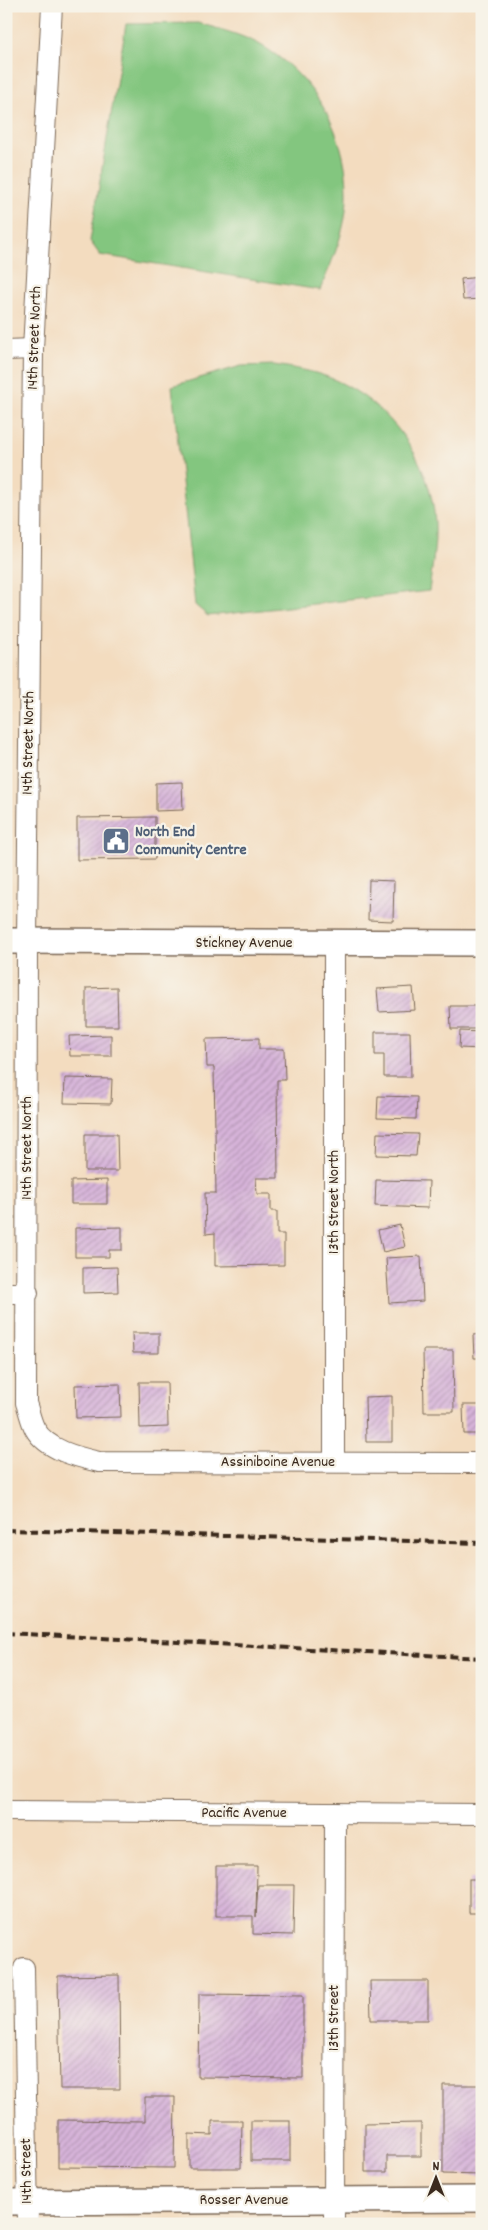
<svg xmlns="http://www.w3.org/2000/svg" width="488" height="2230" font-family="Dekko,sans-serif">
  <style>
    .pitch { fill: #83c67f; stroke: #5f784e }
    .building { fill: url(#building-hatch) }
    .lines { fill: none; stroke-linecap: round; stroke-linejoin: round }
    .minor-casing { stroke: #7b6856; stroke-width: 22 }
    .tertiary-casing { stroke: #7b6856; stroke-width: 28 }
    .minor { stroke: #fff; stroke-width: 20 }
    .tertiary { stroke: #fff; stroke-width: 25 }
    .rail { stroke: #3b2a1e; stroke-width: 4; stroke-dasharray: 8 4; stroke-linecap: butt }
    .labels { text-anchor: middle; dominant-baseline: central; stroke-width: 4.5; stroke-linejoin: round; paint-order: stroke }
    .street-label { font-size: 16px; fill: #3b2a1e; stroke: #f7f3e8 }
    .service-label { font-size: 16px; font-weight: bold; fill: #4e5e75; stroke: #f7f3e8; text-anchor: start }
  </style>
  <defs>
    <pattern id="building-hatch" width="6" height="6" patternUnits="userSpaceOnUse" patternTransform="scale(1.25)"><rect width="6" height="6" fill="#d7b4da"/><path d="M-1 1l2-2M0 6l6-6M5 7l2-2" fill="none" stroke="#b093b0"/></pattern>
  </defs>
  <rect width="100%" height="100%" fill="#f7f3e8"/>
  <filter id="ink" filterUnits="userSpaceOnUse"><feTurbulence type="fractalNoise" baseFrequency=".02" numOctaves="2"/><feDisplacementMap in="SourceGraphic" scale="10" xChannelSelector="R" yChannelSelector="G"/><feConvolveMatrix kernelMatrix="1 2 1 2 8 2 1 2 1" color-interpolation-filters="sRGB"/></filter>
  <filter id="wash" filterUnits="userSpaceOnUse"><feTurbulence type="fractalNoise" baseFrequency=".0096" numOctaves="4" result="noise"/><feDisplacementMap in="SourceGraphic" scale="20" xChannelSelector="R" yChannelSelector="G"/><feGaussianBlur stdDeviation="1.12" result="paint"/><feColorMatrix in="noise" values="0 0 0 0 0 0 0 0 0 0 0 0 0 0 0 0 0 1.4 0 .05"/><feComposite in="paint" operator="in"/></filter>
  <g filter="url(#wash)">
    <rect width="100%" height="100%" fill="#f3dcbf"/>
    <g class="pitch">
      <path d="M198 23C219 29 240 34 259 44 311 73 347 131 347 191 348 226 333 259 320 290L100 255 90 241 126 24Z"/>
      <path d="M274 365C294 368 314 371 333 379 390 404 431 460 435 522 436 545 432 568 429 591L208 616 195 605 172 386 241 366Z"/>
    </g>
    <g id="blocks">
      <g class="building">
        <polygon points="480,277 482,299 463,300 461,279"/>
        <polygon points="182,782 183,810 156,811 156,783"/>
        <polygon points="155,817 155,859 77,860 77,818"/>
        <polygon points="369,880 394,881 393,921 368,920"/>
        <polygon points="117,987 118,1026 86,1026 86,988"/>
        <polygon points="413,987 415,1010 379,1012 377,989"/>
        <polygon points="450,1006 480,1006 480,1029 451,1029"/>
        <polygon points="460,1031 482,1032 482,1049 459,1048"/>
        <polygon points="375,1032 410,1032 411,1077 384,1077 384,1055 375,1055"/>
        <polygon points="111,1035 111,1056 70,1056 69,1036"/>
        <polygon points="259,1038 259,1049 284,1049 285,1080 277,1080 278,1178 256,1178 257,1194 271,1194 271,1211 277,1211 277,1234 284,1234 284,1265 215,1266 215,1233 206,1234 205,1193 216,1193 214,1067 207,1067 206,1039"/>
        <polygon points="65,1078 112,1079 111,1104 64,1103"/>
        <polygon points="378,1096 417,1097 416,1119 377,1118"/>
        <polygon points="377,1133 418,1134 416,1156 376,1155"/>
        <polygon points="85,1134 117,1134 118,1171 85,1171"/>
        <polygon points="107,1180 107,1204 71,1204 71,1181"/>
        <polygon points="376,1180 429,1181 428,1208 375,1206"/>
        <polygon points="400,1225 405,1247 383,1252 378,1230"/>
        <polygon points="122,1227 122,1250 109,1250 109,1257 75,1257 75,1228"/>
        <polygon points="421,1256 423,1301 389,1303 386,1258"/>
        <polygon points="117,1267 118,1292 83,1293 83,1268"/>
        <polygon points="132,1333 159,1333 159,1353 133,1353"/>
        <polygon points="482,1334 482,1358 474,1358 473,1335"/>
        <polygon points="423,1350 453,1350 454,1412 424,1412"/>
        <polygon points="139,1382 167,1382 168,1427 140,1428"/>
        <polygon points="120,1384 121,1417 76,1418 75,1385"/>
        <polygon points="392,1396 392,1442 366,1442 365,1397"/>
        <polygon points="463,1405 482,1405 482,1434 464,1434"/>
        <polygon points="216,1866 257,1866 256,1917 258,1885 294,1885 293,1935 253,1934 253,1916 216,1916"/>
        <rect x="469" y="1879" width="13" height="34"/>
        <polygon points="119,1975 120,2089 60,2089 58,1976"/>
        <polygon points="370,1981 428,1981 428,2020 371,2020"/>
        <polygon points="199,1994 303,1995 303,2078 198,2077"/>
        <polygon points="443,2085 481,2085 481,2175 443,2174"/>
        <polygon points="145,2097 175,2097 174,2168 58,2167 58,2120 145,2121"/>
        <polygon points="212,2121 242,2121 241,2168 189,2168 189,2134 212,2135"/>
        <rect x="251" y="2121" width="39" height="40"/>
        <polygon points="421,2123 421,2156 387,2156 387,2172 365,2172 365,2124"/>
      </g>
    </g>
  </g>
  <g filter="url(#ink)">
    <use href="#blocks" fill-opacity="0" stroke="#7b6856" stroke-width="1"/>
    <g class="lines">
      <g class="minor-casing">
        <g id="minor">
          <path d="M52 6 33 349 27 941 26 1403C29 1411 31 1422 35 1429 47 1450 77 1457 99 1462L482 1463"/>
          <polyline points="6,350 33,349"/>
          <polyline points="6,1293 28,1293"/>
          <polyline points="334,1462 334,942"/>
          <polyline points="6,1811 482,1814"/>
          <polyline points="24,1968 28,2224"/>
          <polyline points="334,2224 335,1813"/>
        </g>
      </g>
      <g class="tertiary-casing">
        <g id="tertiary">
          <polyline points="6,941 482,943"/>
          <polyline points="6,2202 482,2199"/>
        </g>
      </g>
      <use href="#minor" class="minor"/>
      <use href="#tertiary" class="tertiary"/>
      <g class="rail">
        <polyline points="6,1530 482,1543"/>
        <polyline points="6,1633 482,1658"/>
      </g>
    </g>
  </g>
  <defs>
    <g id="civic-square" transform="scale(1.4375)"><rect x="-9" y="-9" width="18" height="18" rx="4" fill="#5c6f8a" stroke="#f7f3e8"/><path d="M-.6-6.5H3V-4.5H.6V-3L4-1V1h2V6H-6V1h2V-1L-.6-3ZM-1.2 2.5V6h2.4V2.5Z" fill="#fff"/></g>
  </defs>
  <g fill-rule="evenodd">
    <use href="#civic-square" x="116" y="841"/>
  </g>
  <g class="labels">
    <g class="street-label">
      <text transform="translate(35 338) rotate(-88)">14th Street North</text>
      <text transform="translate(29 743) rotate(-89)">14th Street North</text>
      <text x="244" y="943">Stickney Avenue</text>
      <text transform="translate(27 1148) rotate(-90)">14th Street North</text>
      <text transform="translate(334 1202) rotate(-90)">13th Street North</text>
      <text x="278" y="1462">Assiniboine Avenue</text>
      <text x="244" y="1813">Pacific Avenue</text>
      <text transform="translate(334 2018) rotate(-90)">13th Street</text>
      <text transform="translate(27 2171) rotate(-91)">14th Street</text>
      <text x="244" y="2200">Rosser Avenue</text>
    </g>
    <g class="service-label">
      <text x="135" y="832">North End<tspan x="135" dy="18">Community Centre</tspan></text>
    </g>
  </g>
  <rect width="488" height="2230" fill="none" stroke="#f7f3e8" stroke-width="25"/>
  <g transform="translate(436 2178)" stroke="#f7f3e8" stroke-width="4" paint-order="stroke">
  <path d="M0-4L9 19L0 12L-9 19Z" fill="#3b2a1e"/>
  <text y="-8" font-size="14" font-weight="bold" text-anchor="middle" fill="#3b2a1e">N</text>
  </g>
</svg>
